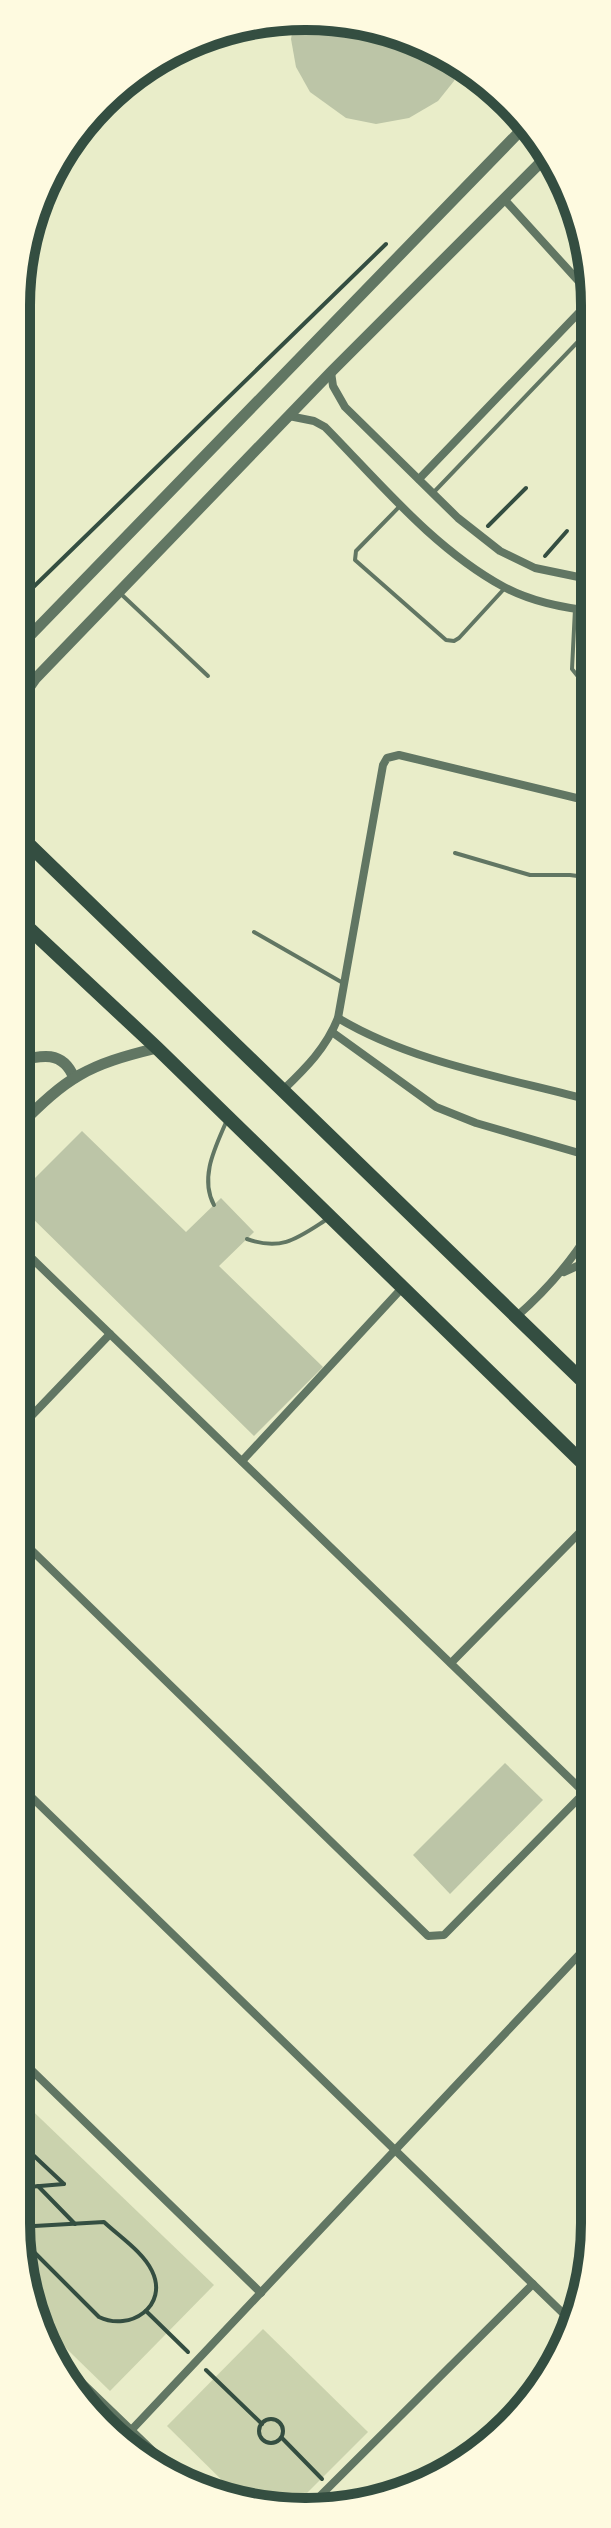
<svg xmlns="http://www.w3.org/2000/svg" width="611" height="2528" font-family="Cabin,sans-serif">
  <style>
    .green { fill: #cad2ad }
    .building { fill: #bcc5a7 }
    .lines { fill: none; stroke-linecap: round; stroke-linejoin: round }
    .path { stroke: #344e41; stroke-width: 4 }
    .service { stroke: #617663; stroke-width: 4 }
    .minor { stroke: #617663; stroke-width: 8 }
    .tertiary { stroke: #617663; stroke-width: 11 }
    .primary { stroke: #344e41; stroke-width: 14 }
    .rim { fill: none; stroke: #344e41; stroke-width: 10 }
  </style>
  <rect width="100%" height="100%" fill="#e9edc9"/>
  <g class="green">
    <polygon points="16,2095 214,2285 110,2391 35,2318 16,2222"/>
    <polygon points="263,2329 368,2432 289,2511 241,2499 167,2426"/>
  </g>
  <g class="building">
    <polygon points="344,19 434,46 460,65 454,81 438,101 409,118 376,124 346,118 310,92 296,67 291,39 294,22"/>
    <polygon points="82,1131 186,1232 221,1198 254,1232 219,1266 323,1367 254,1436 23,1209 30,1203 24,1197 31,1190 27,1186"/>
    <polygon points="505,1763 543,1800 450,1894 413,1855"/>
  </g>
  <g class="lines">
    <g class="path">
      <polyline points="488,526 526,488"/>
      <polyline points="545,556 567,531"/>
      <polyline points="18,602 386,244"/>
      <polyline points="16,2139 64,2184"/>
      <polyline points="38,2186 75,2224"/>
      <polyline points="16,2188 64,2184"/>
      <polyline points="16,2209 32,2226"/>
      <path d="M17 2227 104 2222C120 2237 143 2252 152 2271 169 2306 130 2332 99 2317L19 2237"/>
      <polyline points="146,2311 188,2352"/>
      <polyline points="206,2370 262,2424"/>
      <circle cx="271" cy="2431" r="12"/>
      <polyline points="282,2438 322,2479"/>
    </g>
    <g class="service">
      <polyline points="433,493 593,326"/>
      <polyline points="400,506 356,551 355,560 446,640 454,641 459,638 504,589"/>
      <polyline points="121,594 208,676"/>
      <polyline points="575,609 572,669 580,679 593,680"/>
      <polyline points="455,853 530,875 570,875 593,878"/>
      <polyline points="254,932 343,983"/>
      <path d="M214 1205C199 1177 216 1146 227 1120"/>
      <path d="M247 1239C283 1252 299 1237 329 1218"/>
    </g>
    <g class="minor">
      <polyline points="504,199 593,297"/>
      <polyline points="331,372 333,386 345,407 458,518 500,551 535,568 593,580"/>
      <path d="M289 416 314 421 325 427C380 483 434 549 504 587 530 601 563 608 593 611"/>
      <polyline points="419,479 593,298"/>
      <path d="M338 1018C413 1063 508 1078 593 1101"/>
      <polyline points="332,1032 436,1107 476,1123 593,1157"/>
      <path d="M283 1090C306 1068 326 1048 338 1018L383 765 387 758 399 755 593 802"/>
      <polyline points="17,1244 592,1800"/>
      <polyline points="564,1272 584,1263 593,1264"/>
      <path d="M516 1317C547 1290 572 1261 593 1226"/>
      <polyline points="17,1431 110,1334"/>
      <polyline points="242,1461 403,1287"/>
      <polyline points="17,1536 428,1936 444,1935 585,1792"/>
      <polyline points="451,1663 593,1519"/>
      <polyline points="17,1783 572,2322"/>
      <polyline points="16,2055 261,2293"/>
      <polyline points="50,2352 188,2485"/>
      <polyline points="122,2440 592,1941"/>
      <polyline points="308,2508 533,2284"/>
    </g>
    <g class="tertiary">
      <polyline points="18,648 527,124"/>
      <polyline points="18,703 35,679 331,372 549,154"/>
      <path d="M18 1053C33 1008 27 966 21 920"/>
      <path d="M18 1061C41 1055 63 1050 74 1078"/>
      <path d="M17 1128C68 1076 87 1065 157 1048"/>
    </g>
    <g class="primary">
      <polyline points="18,834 593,1391"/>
      <polyline points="18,918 157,1048 593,1473"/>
    </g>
  </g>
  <path d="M0 0H611V2528H0ZM305 30H306A275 275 0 0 1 581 305V2223A275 275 0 0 1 306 2498H305A275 275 0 0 1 30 2223V305A275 275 0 0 1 305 30Z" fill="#fefae0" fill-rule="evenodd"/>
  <path class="rim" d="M305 30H306A275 275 0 0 1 581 305V2223A275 275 0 0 1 306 2498H305A275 275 0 0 1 30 2223V305A275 275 0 0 1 305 30Z"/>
</svg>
